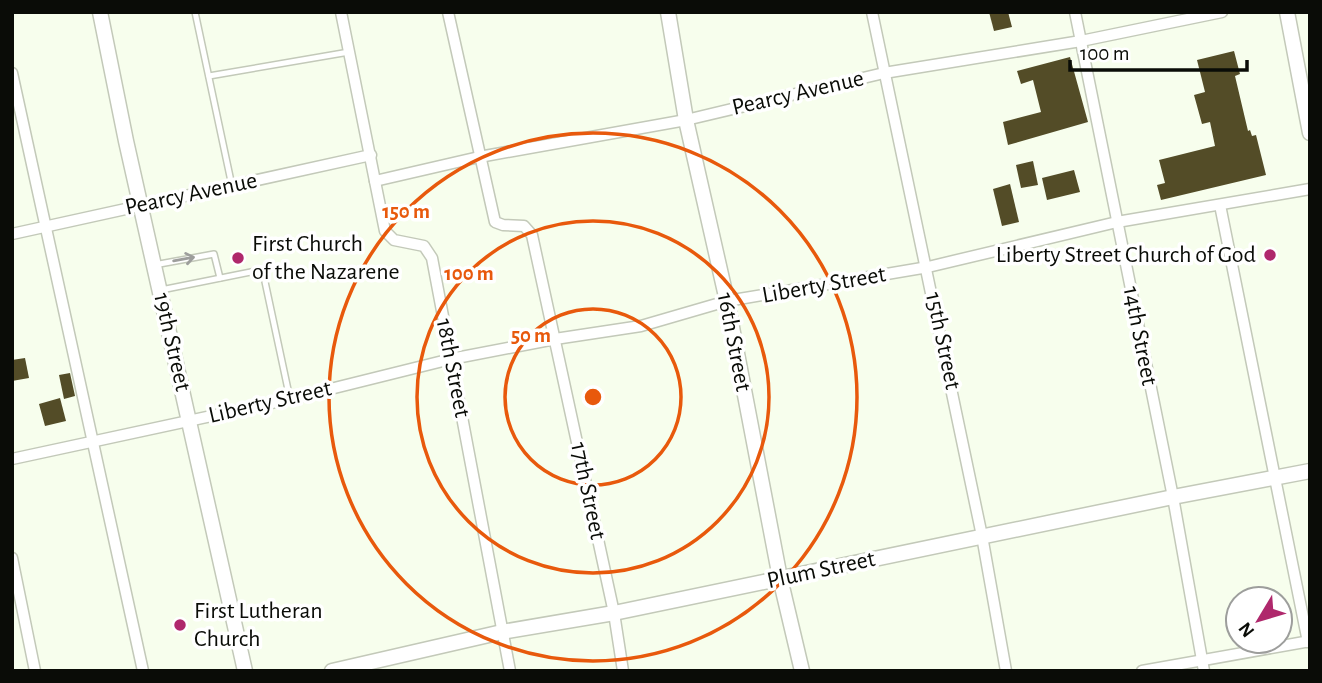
<svg xmlns="http://www.w3.org/2000/svg" width="1322" height="683" font-family="'Alegreya Sans',sans-serif">
  <style>
    .building { fill: #534c27 }
    .lines { fill: none; stroke-linecap: round; stroke-linejoin: round }
    .service-casing { stroke: #c3c9b9; stroke-width: 8 }
    .minor-casing { stroke: #c3c9b9; stroke-width: 13 }
    .tertiary-casing { stroke: #c3c9b9; stroke-width: 17 }
    .service { stroke: #fff; stroke-width: 5 }
    .minor { stroke: #fff; stroke-width: 10 }
    .tertiary { stroke: #fff; stroke-width: 14 }
    .oneway { stroke: #9d9e9c }
    .ring { fill: none; stroke: #e8590c; stroke-width: 3.5 }
    .poi-dot { fill: #af286c; stroke: #fff; stroke-width: 2.5 }
    .labels { text-anchor: middle; dominant-baseline: central; stroke-width: 7; stroke-linejoin: round; paint-order: stroke }
    .street-label { font-size: 24px; fill: #0a0c07; stroke: #fff }
    .poi-label { font-size: 24px; fill: #0a0c07; stroke: #fff; text-anchor: start }
    .centre { fill: #e8590c; stroke: #fff; stroke-width: 3.5 }
    .ring-label { font-size: 21px; text-anchor: middle; font-weight: bold; fill: #e8590c; stroke: #fff; stroke-width: 7; stroke-linejoin: round; paint-order: stroke }
  </style>
  <rect width="100%" height="100%" fill="#f7feed"/>
  <g class="building">
    <polygon points="989,12 1008,12 1012,27 994,31"/>
    <polygon points="1234,51 1240,74 1235,76 1248,131 1250,130 1252,136 1256,135 1266,175 1161,200 1157,185 1165,183 1159,160 1215,146 1210,122 1202,124 1194,95 1205,92 1197,60"/>
    <polygon points="1070,57 1088,122 1008,145 1003,122 1041,112 1033,80 1021,84 1017,71"/>
    <polygon points="1033,161 1038,185 1021,188 1016,165"/>
    <polygon points="1074,170 1080,192 1047,200 1042,178"/>
    <polygon points="1010,184 1019,222 1002,226 993,189"/>
    <polygon points="25,358 29,378 12,381 12,360"/>
    <polygon points="70,373 75,396 64,399 59,375"/>
    <polygon points="60,398 66,421 45,426 39,404"/>
  </g>
  <g class="lines">
    <g class="service-casing">
      <g id="service">
        <polyline points="195,12 232,186"/>
        <polyline points="209,76 349,52"/>
        <polyline points="154,265 214,254 220,278"/>
        <polyline points="161,290 256,271 264,277 290,399"/>
      </g>
    </g>
    <g class="minor-casing">
      <g id="minor">
        <polyline points="341,12 385,231 394,240 424,246 432,258 510,671"/>
        <polyline points="448,12 495,222 503,225 524,226 532,235 614,613 623,671"/>
        <polyline points="872,12 982,536 1006,671"/>
        <polyline points="1075,12 1173,497 1204,671"/>
        <polyline points="12,73 143,671"/>
        <polyline points="375,181 479,157 686,120 884,73 1081,41 1222,12"/>
        <polyline points="1220,205 1308,642"/>
        <polyline points="12,234 371,155"/>
        <polyline points="12,459 290,399 451,359 555,339 641,326 727,301 928,267 1117,222 1310,189"/>
        <polyline points="12,558 35,671"/>
        <polyline points="1142,671 1310,641"/>
      </g>
    </g>
    <g class="tertiary-casing">
      <g id="tertiary">
        <polyline points="100,12 126,141 245,671"/>
        <polyline points="668,12 686,120 727,301 780,578 802,671"/>
        <polyline points="1287,12 1310,133"/>
        <polyline points="332,671 502,632 614,613 1173,497 1310,471"/>
      </g>
    </g>
    <use href="#service" class="service"/>
    <use href="#minor" class="minor"/>
    <use href="#tertiary" class="tertiary"/>
  </g>
  <defs><path id="oneway-shaft" d="M-6 0H5M1.5-3L5.5 0L1.5 3" fill="none" stroke-width="1.6" stroke-linecap="round" stroke-linejoin="round" transform="scale(1.75)"/></defs>
  <use class="oneway" href="#oneway-shaft" transform="translate(184 259) rotate(-10)"/>
  <g class="ring">
    <circle cx="593" cy="397" r="88"/>
    <circle cx="593" cy="397" r="176"/>
    <circle cx="593" cy="397" r="264"/>
  </g>
  <g class="poi-dot">
    <circle cx="1270" cy="255" r="7"/>
    <circle cx="238" cy="258" r="7"/>
    <circle cx="180" cy="625" r="7"/>
  </g>
  <g class="labels">
    <g class="street-label">
      <text transform="translate(798 93) rotate(-13)">Pearcy Avenue</text>
      <text transform="translate(191 194) rotate(-12)">Pearcy Avenue</text>
      <text transform="translate(824 285) rotate(-10)">Liberty Street</text>
      <text transform="translate(1140 336) rotate(79)">14th Street</text>
      <text transform="translate(943 341) rotate(78)">15th Street</text>
      <text transform="translate(172 342) rotate(77)">19th Street</text>
      <text transform="translate(734 342) rotate(79)">16th Street</text>
      <text transform="translate(453 368) rotate(79)">18th Street</text>
      <text transform="translate(270 402) rotate(-13)">Liberty Street</text>
      <text transform="translate(588 491) rotate(78)">17th Street</text>
      <text transform="translate(821 570) rotate(-12)">Plum Street</text>
    </g>
    <g class="poi-label">
      <text x="252" y="244">First Church<tspan x="252" dy="28">of the Nazarene</tspan></text>
      <text x="1256" y="255" text-anchor="end">Liberty Street Church of God</text>
      <text x="194" y="611">First Lutheran<tspan x="194" dy="28">Church</tspan></text>
    </g>
  </g>
  <circle cx="593" cy="397" r="10" class="centre"/>
  <g class="ring-label">
    <text x="406" y="218">150 m</text>
    <text x="469" y="280">100 m</text>
    <text x="531" y="342">50 m</text>
  </g>
  <rect width="1322" height="683" fill="none" stroke="#0a0c07" stroke-width="28"/>
  <g transform="translate(1259 620) rotate(232)"><circle r="33" fill="#ffffff" stroke="#9d9e9c" stroke-width="2"/>
  <path d="M0-5L12 26L0 18L-12 26Z" fill="#af286c"/>
  <text y="-10" font-size="19" font-weight="bold" text-anchor="middle" fill="#0a0c07">N</text>
  </g>
  <path d="M1070 60v10h177v-10" fill="none" stroke="#0a0c07" stroke-width="3.5"/>
  <text x="1080" y="60" font-size="21" fill="#0a0c07" stroke="#ffffff" stroke-width="5" paint-order="stroke">100 m</text>
</svg>
